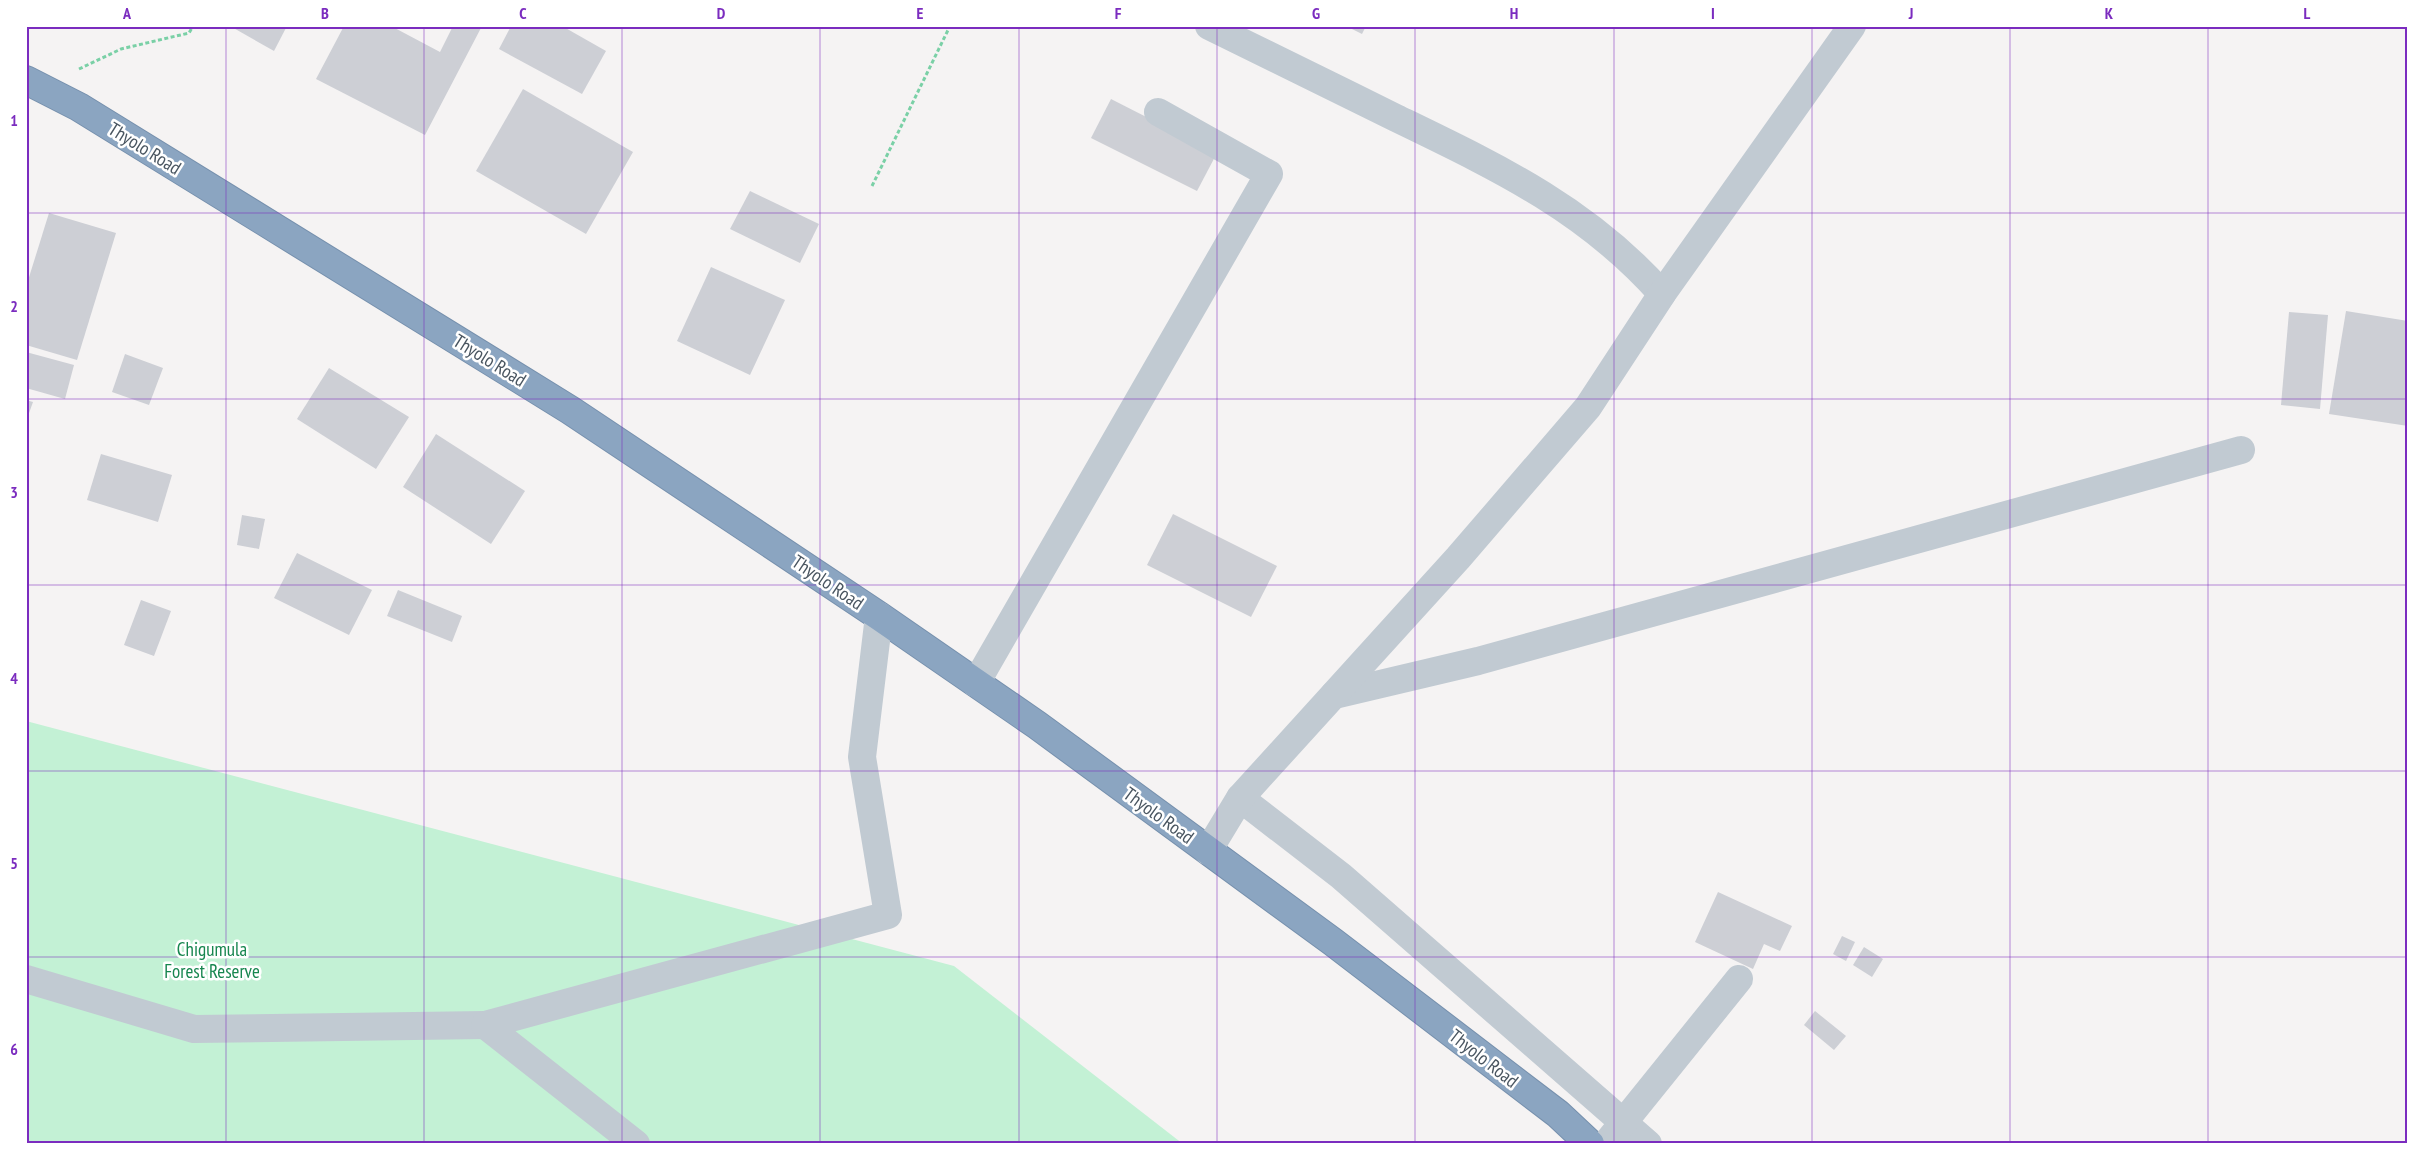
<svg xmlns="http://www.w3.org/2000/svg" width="2434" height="1170" font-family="'PT Sans Narrow',sans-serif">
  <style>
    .green { fill: #c3f1d5 }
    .building { fill: #cdcfd5 }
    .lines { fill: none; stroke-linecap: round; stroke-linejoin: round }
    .highway-casing { stroke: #7690ad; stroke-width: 30 }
    .path { stroke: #7ad0a6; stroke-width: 3; stroke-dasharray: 4 2.5; stroke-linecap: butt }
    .minor { stroke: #c1cad2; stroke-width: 28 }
    .highway { stroke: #8ba5c1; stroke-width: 28 }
    .grid { fill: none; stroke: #7b2cbf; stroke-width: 1; stroke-opacity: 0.55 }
    .labels { text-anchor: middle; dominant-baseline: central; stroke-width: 5; stroke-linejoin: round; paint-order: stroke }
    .street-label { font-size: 19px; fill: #4a5661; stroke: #fff }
    .park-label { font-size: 19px; fill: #17864f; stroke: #fff }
    .neatline { fill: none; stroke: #7b2cbf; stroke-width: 2 }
    .grid-label { font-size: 16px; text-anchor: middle; font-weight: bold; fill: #7b2cbf }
  </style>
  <rect width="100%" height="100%" fill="#f5f3f3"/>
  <polygon class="green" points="26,721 954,966 1183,1144 26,1144"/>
  <g class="building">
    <polygon points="230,26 287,26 274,51"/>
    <polygon points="344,26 391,26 440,52 453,26 482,26 425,135 316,79"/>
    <polygon points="511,26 562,26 606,51 582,94 499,49"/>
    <polygon points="1346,26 1366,26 1362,34"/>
    <polygon points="523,89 633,152 586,234 476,171"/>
    <polygon points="1111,99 1217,153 1197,191 1091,138"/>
    <polygon points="750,191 819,224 800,263 730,229"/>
    <polygon points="49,213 116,233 77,360 26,345 26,287"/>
    <polygon points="711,267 785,300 750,375 677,341"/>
    <polygon points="2346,311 2408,321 2408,426 2329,414"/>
    <polygon points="2289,312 2328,315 2320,409 2281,405"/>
    <polygon points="26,352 74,365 65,399 26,388"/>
    <polygon points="125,354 163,368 149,405 112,392"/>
    <polygon points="329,368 409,417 376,469 297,419"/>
    <polygon points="26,400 33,402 28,416 26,416"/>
    <polygon points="436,434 525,491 491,544 403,487"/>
    <polygon points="101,454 172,475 158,522 87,500"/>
    <polygon points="1173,514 1277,566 1251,617 1147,565"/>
    <polygon points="242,515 265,519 259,549 237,545"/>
    <polygon points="297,553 372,590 349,635 274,598"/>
    <polygon points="398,590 462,616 452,642 387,616"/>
    <polygon points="141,600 171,611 154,656 124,645"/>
    <polygon points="1718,892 1792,926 1780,951 1764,944 1753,969 1695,942"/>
    <polygon points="1842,936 1855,942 1846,961 1833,954"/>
    <polygon points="1864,947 1883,959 1872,977 1853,965"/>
    <polygon points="1815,1011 1846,1036 1834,1050 1804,1025"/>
  </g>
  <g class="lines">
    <g class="highway-casing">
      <polyline id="highway" points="26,80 79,107 570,410 879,616 1037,725 1333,942 1558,1114 1590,1144"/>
    </g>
    <g class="path">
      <polyline points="79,69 121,49 189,33 193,26"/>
      <polyline points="872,186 950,26"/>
    </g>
    <g class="minor">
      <path d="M1209 26C1272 57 1334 87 1396 118 1497 167 1587 209 1662 294"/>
      <polyline points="976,683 1269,174 1158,112"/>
      <polyline points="1334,695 1478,661 2241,450"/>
      <polyline points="1240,798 1341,876 1648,1144"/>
      <polyline points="1208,851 1240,798 1458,558 1588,407 1662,294 1852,26"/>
      <polyline points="26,979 194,1029 485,1025"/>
      <polyline points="636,1144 485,1025 888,915 862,757 879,616"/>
      <polyline points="1606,1144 1739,979"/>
    </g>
    <use href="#highway" class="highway"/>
  </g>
  <path class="grid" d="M226 26V1144M424 26V1144M622 26V1144M820 26V1144M1019 26V1144M1217 26V1144M1415 26V1144M1614 26V1144M1812 26V1144M2010 26V1144M2208 26V1144M26 213H2408M26 399H2408M26 585H2408M26 771H2408M26 957H2408"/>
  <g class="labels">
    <g class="street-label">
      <text transform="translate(145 148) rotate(32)">Thyolo Road</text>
      <text transform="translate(490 360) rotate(32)">Thyolo Road</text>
      <text transform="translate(828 582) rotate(34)">Thyolo Road</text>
      <text transform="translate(1159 815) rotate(36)">Thyolo Road</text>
      <text transform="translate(1484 1058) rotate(38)">Thyolo Road</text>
    </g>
    <g class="park-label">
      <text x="212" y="949">Chigumula<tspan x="212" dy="22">Forest Reserve</tspan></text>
    </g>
  </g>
  <rect width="2434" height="1170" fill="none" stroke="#ffffff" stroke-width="55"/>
  <rect x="28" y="28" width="2378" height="1114" class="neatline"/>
  <g class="grid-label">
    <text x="127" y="19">A</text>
    <text x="325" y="19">B</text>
    <text x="523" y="19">C</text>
    <text x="721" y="19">D</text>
    <text x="920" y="19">E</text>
    <text x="1118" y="19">F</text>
    <text x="1316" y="19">G</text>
    <text x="1514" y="19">H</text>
    <text x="1713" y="19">I</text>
    <text x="1911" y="19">J</text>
    <text x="2109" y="19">K</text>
    <text x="2307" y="19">L</text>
    <text x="14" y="126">1</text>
    <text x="14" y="312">2</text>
    <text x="14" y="498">3</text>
    <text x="14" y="684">4</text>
    <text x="14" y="869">5</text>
    <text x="14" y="1055">6</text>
  </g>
</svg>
